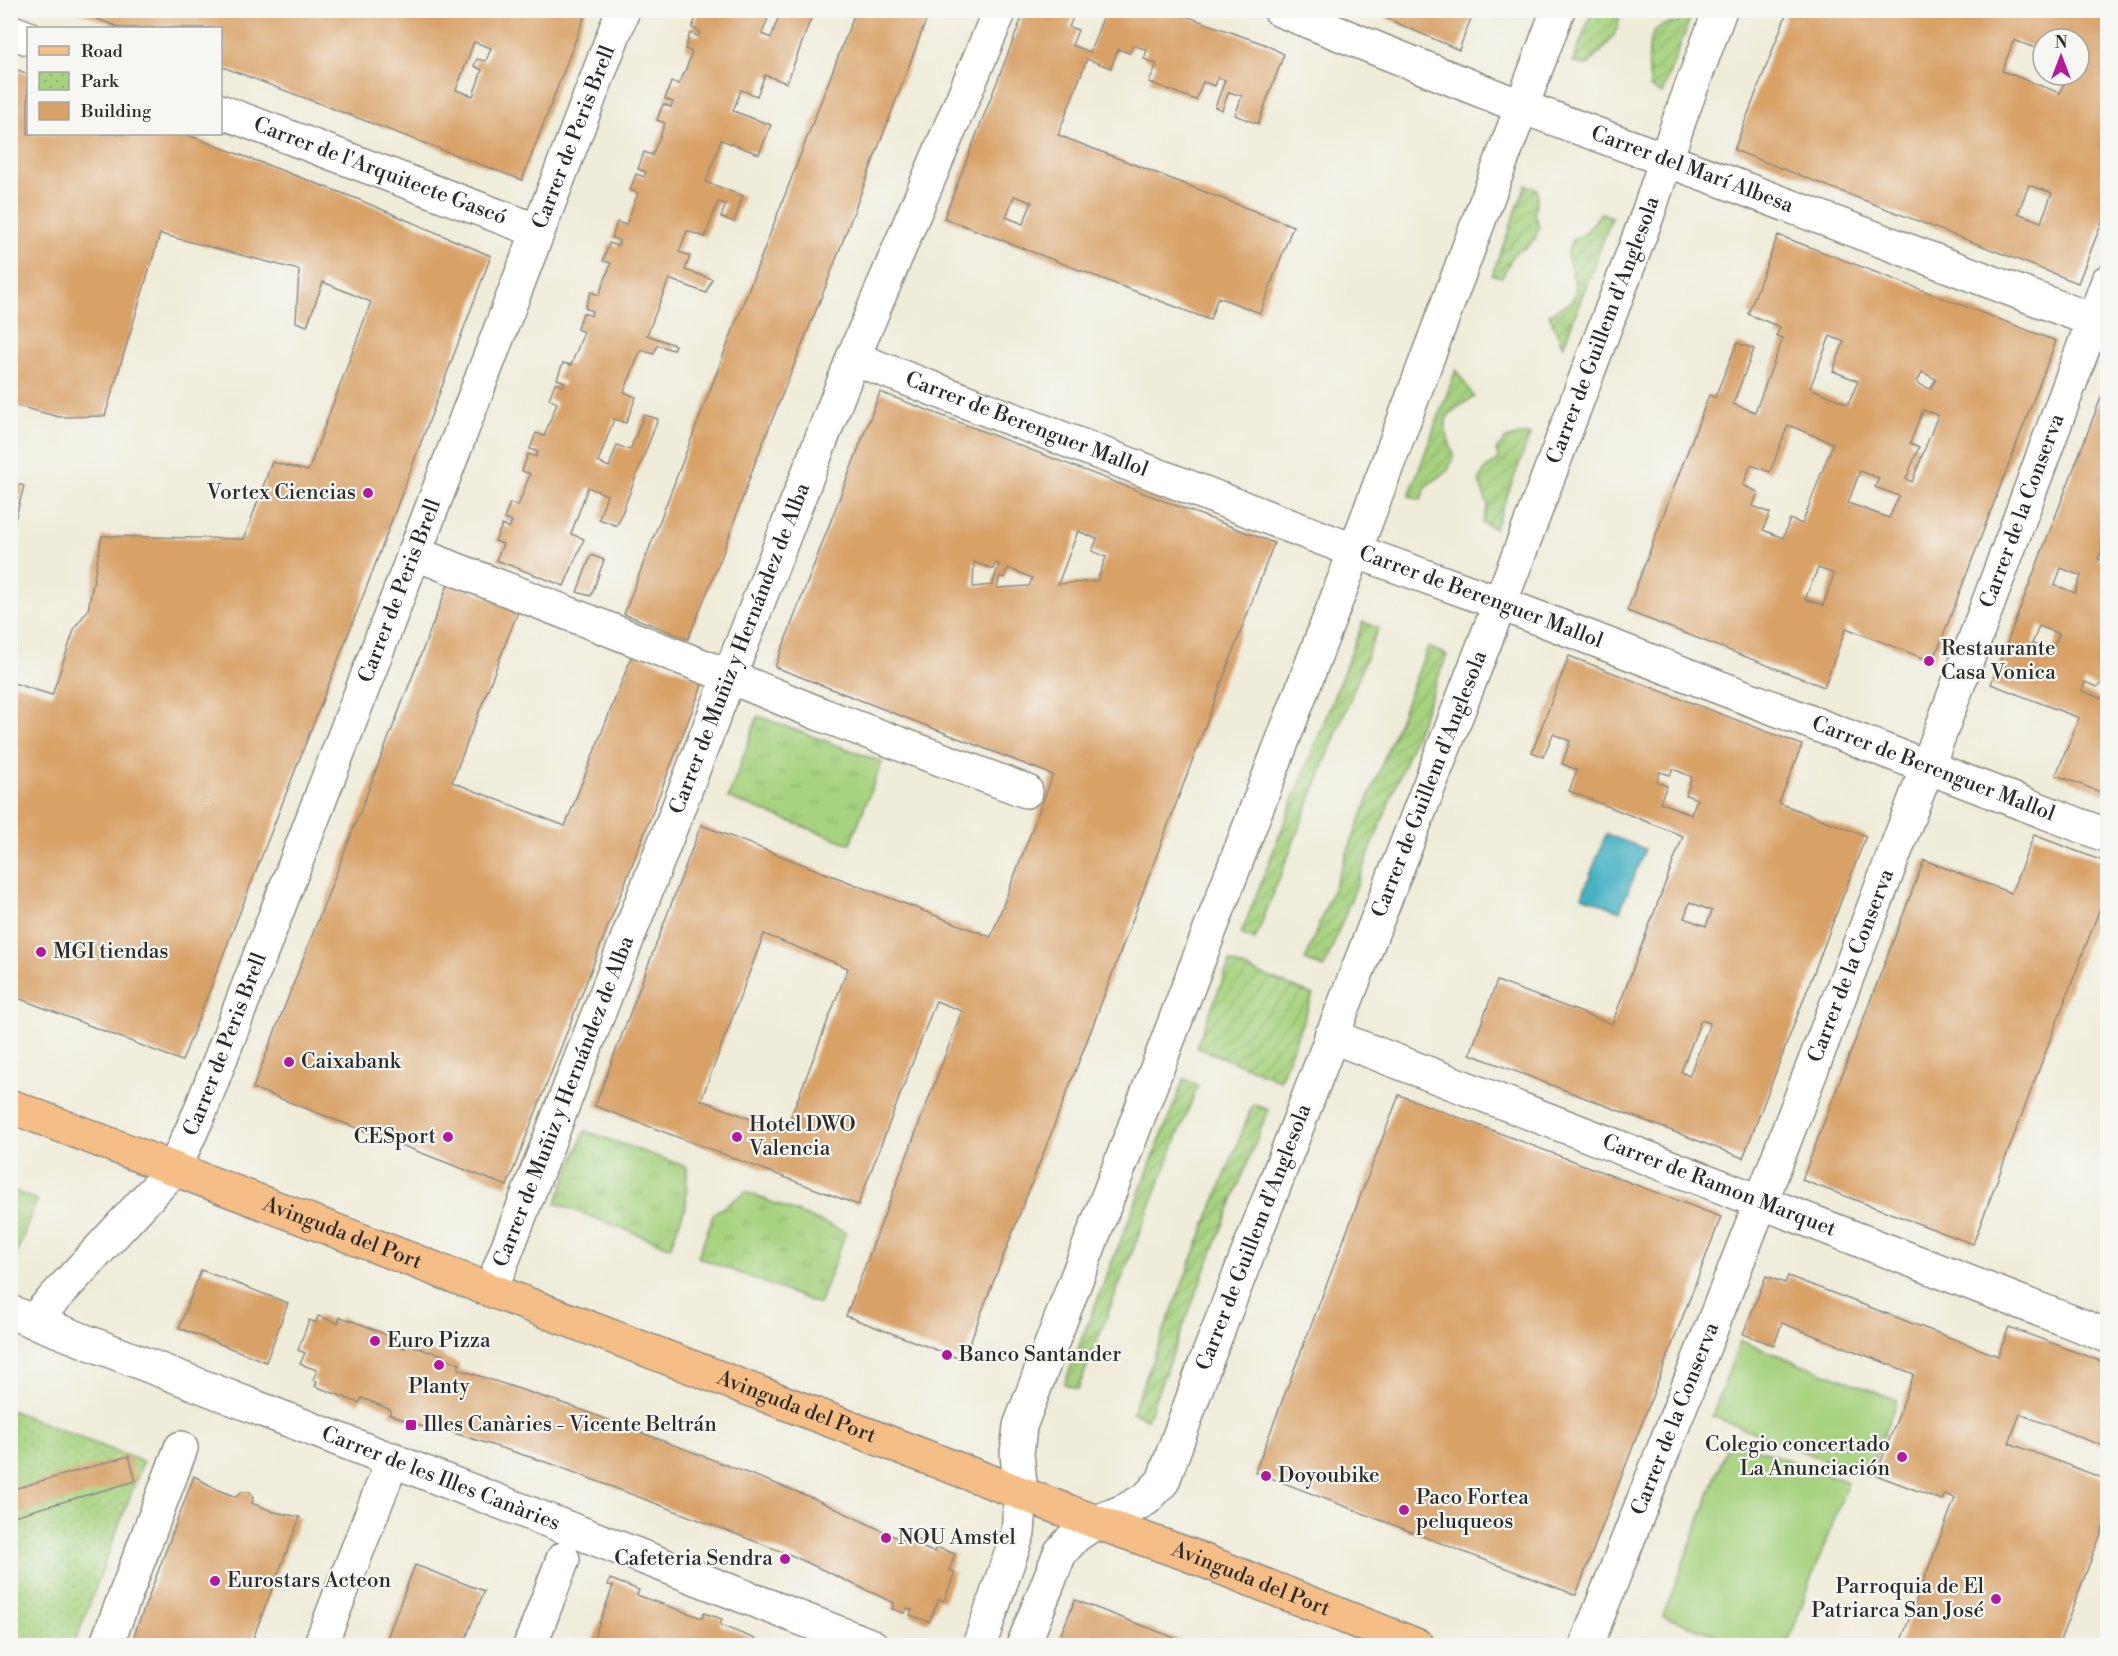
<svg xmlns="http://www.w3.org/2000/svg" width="2118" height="1656" font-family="'Libre Bodoni',serif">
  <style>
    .grass { fill: url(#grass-tufts); stroke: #697f56; stroke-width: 1.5 }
    .park { fill: url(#park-dots); stroke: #697f56; stroke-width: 1.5 }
    .garden { fill: url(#garden-furrows); stroke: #697f56; stroke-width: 1.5 }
    .pitch { fill: #a7d380; stroke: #697f56; stroke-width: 1.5 }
    .water { fill: #45b1c2; stroke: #386e76; stroke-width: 1.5 }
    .building { fill: #d8a166; fill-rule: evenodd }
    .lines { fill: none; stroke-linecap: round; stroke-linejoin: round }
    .minor-casing { stroke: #8d8c82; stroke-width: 36 }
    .major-casing { stroke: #8d8c82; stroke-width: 36 }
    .minor { stroke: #fff; stroke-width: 33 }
    .major { stroke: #f6be87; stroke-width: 33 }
    .poi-dot { fill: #b5179e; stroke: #f6f6f2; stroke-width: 2 }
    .labels { text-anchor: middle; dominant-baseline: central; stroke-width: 4.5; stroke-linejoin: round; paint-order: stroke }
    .street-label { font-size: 21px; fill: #2b2b2b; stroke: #f6f6f2 }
    .poi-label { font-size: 21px; fill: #2b2b2b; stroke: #f6f6f2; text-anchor: start }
  </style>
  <defs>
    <pattern id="grass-tufts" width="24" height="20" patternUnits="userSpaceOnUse" patternTransform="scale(1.5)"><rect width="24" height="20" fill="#a7d380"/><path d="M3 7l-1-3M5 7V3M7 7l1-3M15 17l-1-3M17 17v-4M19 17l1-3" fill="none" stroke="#90b56f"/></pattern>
    <pattern id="park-dots" width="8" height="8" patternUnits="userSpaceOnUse" patternTransform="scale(1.5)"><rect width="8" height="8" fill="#a7d380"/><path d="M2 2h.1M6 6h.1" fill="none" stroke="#90b56f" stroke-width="1.8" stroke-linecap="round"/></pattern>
    <pattern id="garden-furrows" width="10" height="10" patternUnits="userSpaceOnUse" patternTransform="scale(1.5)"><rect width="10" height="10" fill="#a7d380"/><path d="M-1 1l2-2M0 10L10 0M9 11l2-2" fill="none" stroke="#90b56f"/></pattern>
  </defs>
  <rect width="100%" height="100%" fill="#f6f6f2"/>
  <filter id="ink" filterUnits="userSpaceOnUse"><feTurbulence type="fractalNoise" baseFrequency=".0167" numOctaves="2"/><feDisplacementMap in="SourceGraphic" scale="12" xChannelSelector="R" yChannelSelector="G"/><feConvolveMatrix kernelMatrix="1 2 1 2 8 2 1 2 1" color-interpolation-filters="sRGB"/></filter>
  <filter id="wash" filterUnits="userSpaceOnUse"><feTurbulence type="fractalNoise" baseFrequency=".008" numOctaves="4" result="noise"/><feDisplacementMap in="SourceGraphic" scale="24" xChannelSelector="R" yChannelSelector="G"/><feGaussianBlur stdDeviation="1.35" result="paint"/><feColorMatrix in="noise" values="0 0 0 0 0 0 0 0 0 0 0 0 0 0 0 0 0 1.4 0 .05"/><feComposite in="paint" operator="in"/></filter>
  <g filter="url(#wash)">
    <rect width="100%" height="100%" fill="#efecd9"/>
    <g class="grass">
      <polygon points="758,716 882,762 850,844 728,798"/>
      <polygon points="585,1131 687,1167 686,1205 670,1247 556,1203"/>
      <polygon points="746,1192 846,1232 819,1304 698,1257 714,1213"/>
    </g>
    <g class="park">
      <polygon points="11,1190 37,1200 15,1258 11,1257"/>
      <polygon points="10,1410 143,1462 74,1645 11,1645"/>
    </g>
    <g class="garden">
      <path d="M1592 11H1618C1625 32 1600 51 1587 66L1573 62Z"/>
      <path d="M1683 11H1693L1662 94 1650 87C1649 61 1640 21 1678 23Z"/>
      <polygon points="1526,185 1535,188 1538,191 1535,213 1539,227 1535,239 1527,247 1515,252 1502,277 1492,275"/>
      <polygon points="1601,213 1612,217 1563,347 1549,314 1573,300 1576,288 1567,254 1572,240 1585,234"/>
      <path d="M1456 370 1474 397C1440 417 1441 419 1454 456L1447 472 1427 485 1421 500 1409 496Z"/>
      <polygon points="1521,435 1530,435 1495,528 1482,523 1488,505 1479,481 1486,468 1499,460 1496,450 1506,439"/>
      <polygon points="1363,622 1378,628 1255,940 1241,934"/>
      <polygon points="1428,647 1447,655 1324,968 1305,960"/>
      <polygon points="1230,962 1313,995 1280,1080 1196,1047"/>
      <polygon points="1184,1079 1198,1085 1078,1389 1064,1384"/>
      <polygon points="1253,1104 1268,1110 1147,1419 1132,1412"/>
    </g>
    <g class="pitch">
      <polygon points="1740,1341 1897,1400 1868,1477 1712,1416"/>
      <polygon points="1730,1439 1848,1482 1787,1645 1743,1645 1663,1616"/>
    </g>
    <polygon class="water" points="1606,834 1645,849 1620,911 1582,896"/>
    <g id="blocks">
      <g class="building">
        <path d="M73 10H587L522 180 220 66V28H121ZM474 42 491 48 486 61 477 59 474 66 482 70 473 96 456 90Z"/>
        <polygon points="708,10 771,10 762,34 771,38 781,10 814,10 787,83 765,75 757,96 741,90 733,111 771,125 759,154 721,140 706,182 743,196 738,210 734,222 721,217 726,204 718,202 705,237 687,231 679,252 690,256 685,270 712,279 706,293 669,279 647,335 675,345 673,350 657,345 654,354 641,350 624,392 636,397 626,423 614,419 598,462 609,467 617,445 630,450 644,415 658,419 617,526 599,519 607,495 588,487 571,534 584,539 564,586 496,560 503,544 495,541 502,525 509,528 512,522 504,519 510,503 518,506 530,474 522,471 528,454 536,457 538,452 530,449 536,433 544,436 557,403 549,399 555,383 563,386 565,382 557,379 563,363 571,365 584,332 577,329 583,313 591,316 592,311 585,308 591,292 599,295 611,263 603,261 609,243 617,246 619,244 619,240 612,238 617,222 626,225 638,193 630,190 636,174 644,177 646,172 638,169 644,152 652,155 659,139 665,123 657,120 663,104 671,107 672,104 673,102 665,99 671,82 679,84 686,69 692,52 685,49 690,33 698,36 700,32 692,28 698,12 706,15"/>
        <polygon points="856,10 930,10 827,283 756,460 723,553 688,639 624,614"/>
        <path d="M1025 10H1085L1083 16 1075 13 1069 27 1078 30 1072 45 1090 52 1106 10H1175L1177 13 1264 44 1284 54 1258 124 1235 115 1242 96 1229 92 1222 110 1215 107 1225 80 1218 78 1215 86 1203 82 1196 100 1149 82 1157 64 1144 59 1147 50 1133 45 1129 53 1118 49 1111 68 1087 59 1058 135 1293 226 1260 313 1218 297 1210 320 944 218ZM1014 196 1032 202 1023 224 1006 217Z"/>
        <polygon points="1367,10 1474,10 1459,50"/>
        <path d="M1788 10H2108V207L2078 283 1734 150ZM2043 39H2079V75H2067L2060 93 2002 71 2014 40 2043 51ZM2029 185 2052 193 2041 222 2018 213Z"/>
        <polygon points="10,67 28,74 28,134 185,134 355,198 491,256 372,573 182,1061 10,995 10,682 52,695 75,627 88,610 102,536 244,539 272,462 308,471 371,302 323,282 307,326 296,322 299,270 160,234 105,416 59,417 10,404"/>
        <path d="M1778 235 2056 341 1933 662 1846 628 1824 687 1627 611 1709 395 1715 397 1737 343 1754 349 1733 404 1755 412 1783 338 1776 336 1780 327 1748 314ZM1830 336 1844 342 1833 371 1858 381 1848 404 1810 388ZM1922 372 1936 379 1930 389 1917 383ZM1923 410 1938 415 1912 482 1906 479 1919 447 1910 443ZM1788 425 1833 443 1802 524 1790 519 1783 538 1763 530 1770 513 1753 506 1758 492 1743 485 1751 465 1770 472ZM1860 471 1879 478 1875 487 1899 496 1889 518 1848 503ZM1818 568 1834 574 1823 605 1805 599Z"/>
        <path d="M2107 382 2108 534 2098 559 2108 563V623L2105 628 2108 629V681L2105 680 2097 687 2085 682 2082 691 2108 701V795L2056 775 2079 718 1991 684ZM2061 568 2081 576 2075 593 2055 585ZM2039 626 2059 634 2052 651 2032 644Z"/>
        <path d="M880 392 1274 543 1090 1033 963 1360 846 1316 962 1011 936 1001 858 1205 595 1106 701 825 991 937 1053 775 775 667ZM1078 531 1097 539 1092 551 1106 557 1097 581 1058 584ZM974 562 993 569 996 563 999 564 992 585 973 587ZM1008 568 1032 578 1029 586 997 588 1000 576 1004 578ZM764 934 848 968 785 1132 701 1100Z"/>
        <polygon points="10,482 24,486 11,534 10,533"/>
        <polygon points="591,555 604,560 591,596 577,592"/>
        <polygon points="449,582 519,609 452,782 565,826 633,653 704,680 507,1186 253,1088"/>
        <path d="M1569 656 1802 745 1779 803 1866 836 1743 1158 1470 1054 1497 981 1612 1024 1683 836 1569 791 1577 770 1562 764 1570 741 1553 734 1543 757 1532 752ZM1673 769 1692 777 1686 795 1697 799 1691 815 1660 802 1667 786 1657 782 1660 772 1670 775ZM1690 902 1712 911 1706 926 1684 918ZM1701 1020 1710 1023 1689 1076 1681 1072Z"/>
        <polygon points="2034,835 2108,863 2108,887 1973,1244 1802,1180 1924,860 2011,893"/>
        <polygon points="1399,1095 1721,1217 1576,1595 1255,1472"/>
        <polygon points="201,1270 288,1303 266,1362 179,1328"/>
        <polygon points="1766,1276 1785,1283 1788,1276 1998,1356 2009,1327 2108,1364 2108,1448 2020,1414 2009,1443 2108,1480 2108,1527 2104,1526 2058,1646 1899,1646 1955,1498 1945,1494 1942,1500 1876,1475 1914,1374 1782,1323 1774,1345 1743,1334"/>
        <polygon points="318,1316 338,1323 340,1317 358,1323 394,1338 392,1344 405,1348 407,1343 429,1352 430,1351 444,1355 443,1357 460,1364 458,1369 574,1407 813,1498 902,1540 907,1542 909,1536 925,1543 923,1548 934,1552 936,1547 955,1554 949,1570 955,1572 944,1601 939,1599 929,1622 910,1615 912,1610 907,1608 905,1613 892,1609 894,1603 791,1555 552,1464 435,1427 434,1431 389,1414 391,1410 362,1398 359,1403 315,1386 317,1381 313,1380 317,1370 300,1364 305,1353 298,1350 309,1320 316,1323"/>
        <polygon points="129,1456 136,1481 10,1517 10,1490"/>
        <polygon points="194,1476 216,1489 236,1497 241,1492 250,1492 253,1498 252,1503 274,1512 300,1517 250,1646 130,1646"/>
        <polygon points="415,1565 484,1591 463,1646 384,1646"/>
        <polygon points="610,1579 639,1590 637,1595 702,1618 704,1613 722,1619 720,1625 773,1646 591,1646 613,1586 608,1585"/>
        <polygon points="1075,1600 1162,1633 1194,1646 1056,1646"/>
      </g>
    </g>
  </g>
  <g filter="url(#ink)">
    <use href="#blocks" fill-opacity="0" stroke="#8d8c82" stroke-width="1.5"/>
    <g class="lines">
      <g class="minor-casing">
        <g id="minor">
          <path id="s1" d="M1280 10 1522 107 1721 180 2108 326"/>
          <polyline points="10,31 28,38"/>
          <path id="s2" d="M220 111 538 231"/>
          <path id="s3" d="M853 358 1355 551 1499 603 2108 836"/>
          <polyline points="414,553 728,676 820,714 1026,791"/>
          <path id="s4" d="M1331 1036 2108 1336"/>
          <path id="s5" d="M491 1290 853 358 1000 10"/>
          <path id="s6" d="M10 1312 872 1646"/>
          <path id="s7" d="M33 1321 174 1169 200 1112 623 10"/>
          <polyline points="106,1646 181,1448"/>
          <polyline points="320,1646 393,1459"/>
          <polyline points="530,1646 563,1559"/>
          <polyline points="979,1646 1018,1533 1021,1493 1017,1454 1020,1426 1338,596 1558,10"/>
          <path id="s8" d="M1023 1646 1060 1553 1075 1536 1096 1522 1124 1511 1146 1499 1163 1481 1205 1364 1519 554 1646 219 1680 118 1720 10"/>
          <path id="s9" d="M1586 1646 1761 1202 1927 768 2108 281"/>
        </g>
      </g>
      <g class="major-casing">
        <g id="major">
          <path id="s10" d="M10 1106 1096 1522 1187 1554 1418 1646"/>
        </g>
      </g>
      <use href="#minor" class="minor"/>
      <use href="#major" class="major"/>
    </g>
  </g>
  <g class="poi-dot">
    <circle cx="368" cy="493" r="6"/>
    <circle cx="1929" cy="661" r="6"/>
    <circle cx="41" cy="952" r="6"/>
    <circle cx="289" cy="1062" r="6"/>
    <circle cx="448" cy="1137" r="6"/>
    <circle cx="737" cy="1137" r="6"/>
    <circle cx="375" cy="1341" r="6"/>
    <circle cx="947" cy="1355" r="6"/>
    <circle cx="439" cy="1365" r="6"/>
    <rect x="405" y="1419" width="12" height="12" rx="3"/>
    <circle cx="1902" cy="1457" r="6"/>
    <circle cx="1266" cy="1476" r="6"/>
    <circle cx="1404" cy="1510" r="6"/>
    <circle cx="886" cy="1538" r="6"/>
    <circle cx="785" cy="1559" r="6"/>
    <circle cx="215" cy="1581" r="6"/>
    <circle cx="1996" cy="1599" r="6"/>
  </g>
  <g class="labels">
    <g class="street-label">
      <text stroke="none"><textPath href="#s7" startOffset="1314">Carrer de Peris Brell</textPath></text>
      <text stroke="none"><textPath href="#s1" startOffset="442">Carrer del Marí Albesa</textPath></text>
      <text stroke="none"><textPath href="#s2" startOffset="171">Carrer de l'Arquitecte Gascó</textPath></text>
      <text stroke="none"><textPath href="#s8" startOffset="1460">Carrer de Guillem d'Anglesola</textPath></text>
      <text stroke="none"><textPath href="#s3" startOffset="186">Carrer de Berenguer Mallol</textPath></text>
      <text stroke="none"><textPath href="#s9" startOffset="1216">Carrer de la Conserva</textPath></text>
      <text stroke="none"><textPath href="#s7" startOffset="828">Carrer de Peris Brell</textPath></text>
      <text stroke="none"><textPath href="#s3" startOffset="672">Carrer de Berenguer Mallol</textPath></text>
      <text stroke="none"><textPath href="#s5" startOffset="688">Carrer de Muñiz y Hernández de Alba</textPath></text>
      <text stroke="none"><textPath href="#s3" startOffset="1156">Carrer de Berenguer Mallol</textPath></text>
      <text stroke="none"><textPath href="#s8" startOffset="974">Carrer de Guillem d'Anglesola</textPath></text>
      <text stroke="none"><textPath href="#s9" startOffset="730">Carrer de la Conserva</textPath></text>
      <text stroke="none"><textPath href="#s7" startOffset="342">Carrer de Peris Brell</textPath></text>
      <text stroke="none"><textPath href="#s5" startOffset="202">Carrer de Muñiz y Hernández de Alba</textPath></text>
      <text stroke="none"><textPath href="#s4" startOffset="416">Carrer de Ramon Marquet</textPath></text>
      <text stroke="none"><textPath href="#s10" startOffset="356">Avinguda del Port</textPath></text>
      <text stroke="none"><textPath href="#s8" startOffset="488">Carrer de Guillem d'Anglesola</textPath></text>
      <text stroke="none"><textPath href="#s10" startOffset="842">Avinguda del Port</textPath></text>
      <text stroke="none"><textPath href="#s9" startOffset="244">Carrer de la Conserva</textPath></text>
      <text stroke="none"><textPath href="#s6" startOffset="462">Carrer de les Illes Canàries</textPath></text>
      <text stroke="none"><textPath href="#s10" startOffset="1328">Avinguda del Port</textPath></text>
    </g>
    <g class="poi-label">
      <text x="356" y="493" text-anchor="end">Vortex Ciencias</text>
      <text x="1941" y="649">Restaurante<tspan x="1941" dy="24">Casa Vonica</tspan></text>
      <text x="53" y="952">MGI tiendas</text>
      <text x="301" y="1062">Caixabank</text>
      <text x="749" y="1125">Hotel DWO<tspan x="749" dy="24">Valencia</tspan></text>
      <text x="436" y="1137" text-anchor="end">CESport</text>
      <text x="387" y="1341">Euro Pizza</text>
      <text x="959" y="1355">Banco Santander</text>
      <text x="439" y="1387" text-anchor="middle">Planty</text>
      <text x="423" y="1425">Illes Canàries - Vicente Beltrán</text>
      <text x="1890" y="1445" text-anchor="end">Colegio concertado<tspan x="1890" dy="24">La Anunciación</tspan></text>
      <text x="1278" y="1476">Doyoubike</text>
      <text x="1416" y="1498">Paco Fortea<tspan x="1416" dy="24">peluqueos</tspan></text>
      <text x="898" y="1538">NOU Amstel</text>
      <text x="773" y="1559" text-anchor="end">Cafeteria Sendra</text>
      <text x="227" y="1581">Eurostars Acteon</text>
      <text x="1984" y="1587" text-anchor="end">Parroquia de El<tspan x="1984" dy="24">Patriarca San José</tspan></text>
    </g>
  </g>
  <rect width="2118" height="1656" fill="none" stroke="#f6f6f2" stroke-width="36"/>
  <rect x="27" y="27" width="195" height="108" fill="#f6f6f2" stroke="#a5a5a2" stroke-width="1.5"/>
  <rect x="39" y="46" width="30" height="9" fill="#f6be87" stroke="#a5a5a2" stroke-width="1.5"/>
  <text x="81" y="57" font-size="18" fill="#2b2b2b">Road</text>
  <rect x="39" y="72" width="30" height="18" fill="url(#park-dots)" stroke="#a5a5a2" stroke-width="1.5"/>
  <text x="81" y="87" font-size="18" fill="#2b2b2b">Park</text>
  <rect x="39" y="102" width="30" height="18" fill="#d8a166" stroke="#a5a5a2" stroke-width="1.5"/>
  <text x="81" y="117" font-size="18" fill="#2b2b2b">Building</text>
  <g transform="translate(2061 57)"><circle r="28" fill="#f6f6f2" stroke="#a5a5a2" stroke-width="1.5"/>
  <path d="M0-4.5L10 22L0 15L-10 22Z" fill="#b5179e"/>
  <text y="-9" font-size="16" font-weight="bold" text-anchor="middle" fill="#2b2b2b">N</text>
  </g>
</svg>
